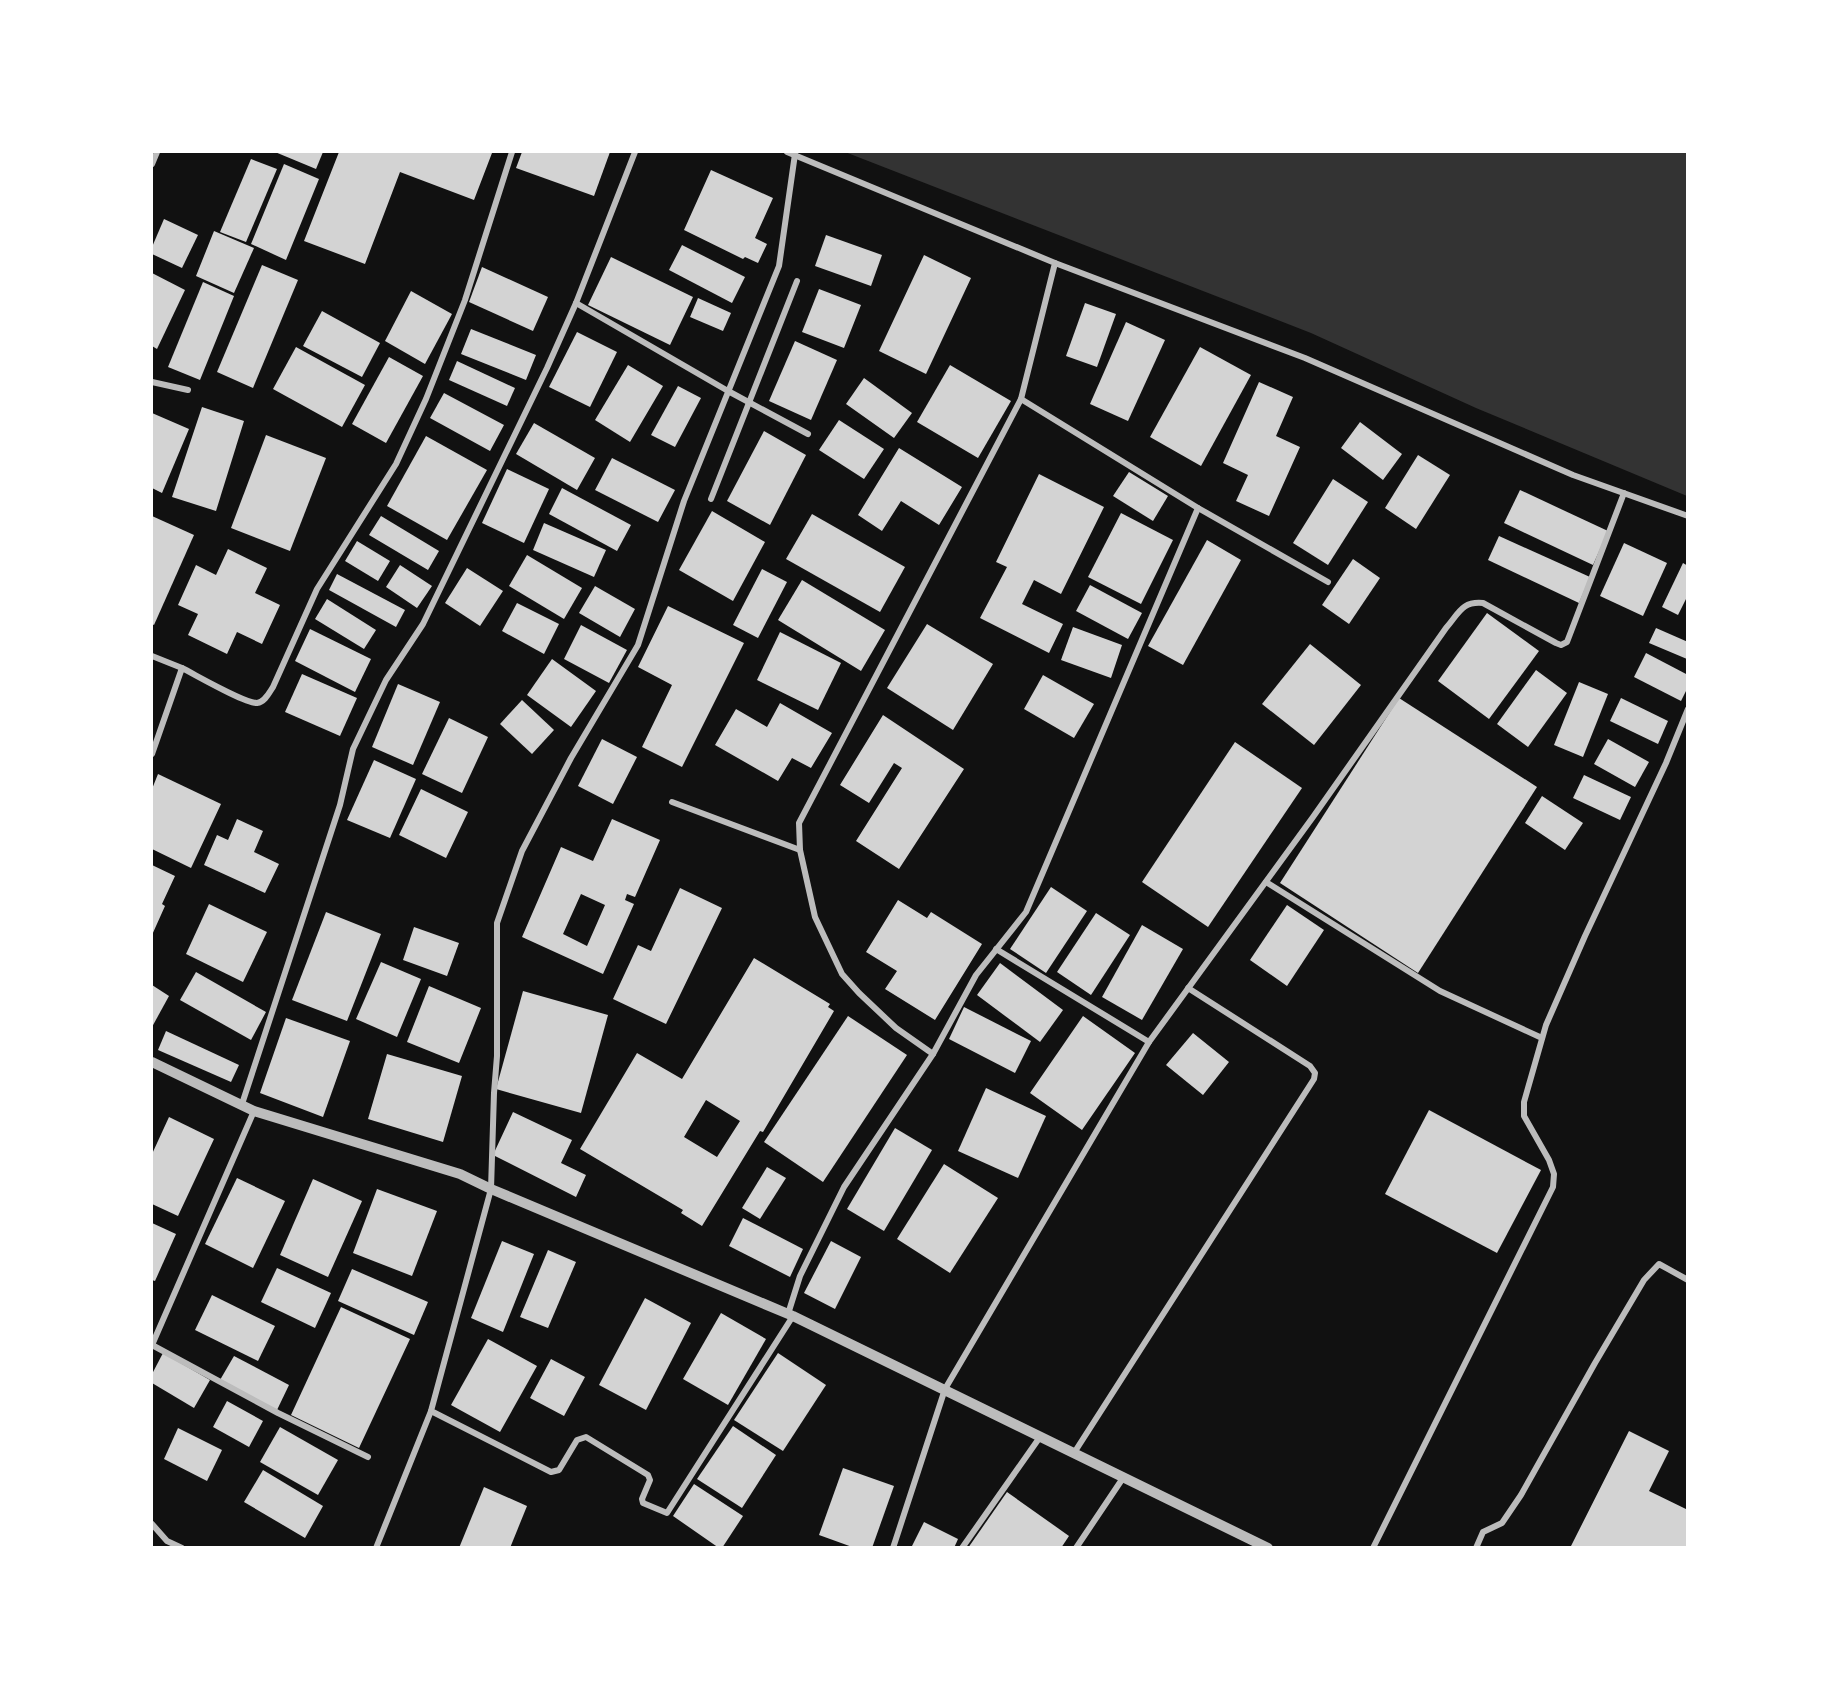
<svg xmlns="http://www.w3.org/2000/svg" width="1839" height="1699" font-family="Montserrat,sans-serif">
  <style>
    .water { fill: #333 }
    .building { fill: #d3d3d3; fill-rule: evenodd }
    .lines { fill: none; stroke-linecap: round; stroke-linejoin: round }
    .minor { stroke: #bcbcbc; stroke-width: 6 }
    .tertiary { stroke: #bcbcbc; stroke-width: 10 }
  </style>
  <rect width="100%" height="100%" fill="#111"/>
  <polygon class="water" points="845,152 1687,152 1687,496 1476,408 1311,333"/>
  <g class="building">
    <polygon points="275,152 323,152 316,169"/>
    <polygon points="339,152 487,152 492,153 474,200 400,172 365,264 304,241"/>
    <polygon points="522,152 610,152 594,196 516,168"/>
    <polygon points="251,159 277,169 246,242 220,232"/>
    <polygon points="284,164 319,179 286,260 251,244"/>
    <polygon points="711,170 773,198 755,238 767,244 758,263 745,257 743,259 684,230"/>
    <polygon points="164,219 198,235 182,268 152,254 152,247"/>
    <polygon points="214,231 254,248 234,293 196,276"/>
    <polygon points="826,235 882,255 871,286 815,266"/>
    <polygon points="682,245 745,277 732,303 669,270"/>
    <polygon points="924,255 971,278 926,374 879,351"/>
    <polygon points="611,257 693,297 670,345 588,305"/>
    <polygon points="262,265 298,280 253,388 217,372"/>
    <polygon points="482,267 548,297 533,331 469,302"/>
    <polygon points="152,273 185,290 157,349 152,346"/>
    <polygon points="203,282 234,296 200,380 168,367"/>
    <polygon points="819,289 861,305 844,348 802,332"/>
    <polygon points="411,291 452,314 425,364 385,341"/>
    <polygon points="698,298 731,313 723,331 690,317"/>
    <polygon points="1085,303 1116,314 1097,367 1066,356"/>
    <polygon points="322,311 380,343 362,377 303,346"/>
    <polygon points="1126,322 1165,340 1128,421 1090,404"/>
    <polygon points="471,329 536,355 526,380 461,354"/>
    <polygon points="577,332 617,352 590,407 549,387"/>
    <polygon points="795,341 837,360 811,420 769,401"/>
    <polygon points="296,347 365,385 342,427 273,389"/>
    <polygon points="1200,347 1251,375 1201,466 1150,437"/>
    <polygon points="389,357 423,376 386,443 352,424"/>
    <polygon points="457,361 515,388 507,406 449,380"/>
    <polygon points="628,365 663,386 630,442 595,420"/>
    <polygon points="950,365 1011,401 978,458 917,422"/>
    <polygon points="864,378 912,413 894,438 846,404"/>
    <polygon points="1259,382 1293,397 1276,436 1300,447 1269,516 1236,501 1248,475 1223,463"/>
    <polygon points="678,386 701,398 675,447 651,435"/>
    <polygon points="444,393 504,425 490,451 430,418"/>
    <polygon points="202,407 244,421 216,511 172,497"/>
    <polygon points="152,413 189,429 162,493 152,488"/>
    <polygon points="839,420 884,449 864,479 819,450"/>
    <polygon points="1360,422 1402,454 1383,480 1341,448"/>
    <polygon points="534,423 595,458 577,490 516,454"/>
    <polygon points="764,431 806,455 770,525 727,501"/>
    <polygon points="266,435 326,458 290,551 231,528"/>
    <polygon points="426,436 487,470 447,540 387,506"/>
    <polygon points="899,448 962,487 939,525 901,501 882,531 858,515"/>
    <polygon points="1418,455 1450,475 1416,529 1385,508"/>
    <polygon points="612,458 675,490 658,522 595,490"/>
    <polygon points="507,469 549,489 524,543 482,523"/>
    <polygon points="1129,472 1168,496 1153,521 1113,496"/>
    <polygon points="1039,474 1104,507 1061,594 1034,580 1022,604 1063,624 1049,653 980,618 1007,567 996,562"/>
    <polygon points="1333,479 1368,502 1328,565 1293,543"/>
    <polygon points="562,488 631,525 617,551 549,514"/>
    <polygon points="1520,490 1608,531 1593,565 1504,523"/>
    <polygon points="712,511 765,542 733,601 679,570"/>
    <polygon points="1121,513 1173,540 1141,604 1088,577"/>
    <polygon points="812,514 905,567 880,612 786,559"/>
    <polygon points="152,516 194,535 154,625 152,624"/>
    <polygon points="381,516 439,551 428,570 369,535"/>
    <polygon points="544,523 606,550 594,577 533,550"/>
    <polygon points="1499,536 1590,577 1579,603 1488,560"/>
    <polygon points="1207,540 1241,560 1183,665 1148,646"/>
    <polygon points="357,541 390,561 378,581 345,561"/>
    <polygon points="1624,543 1667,563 1643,616 1600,596"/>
    <polygon points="228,549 267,568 255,593 280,605 262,644 237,632 227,654 188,635 198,614 178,605 196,565 216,575"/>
    <polygon points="527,555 582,588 564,619 509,586"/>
    <polygon points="1353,559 1380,578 1349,624 1322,605"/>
    <polygon points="1683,563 1688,566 1688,595 1678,615 1662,607"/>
    <polygon points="400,565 432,586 417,608 386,587"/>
    <polygon points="467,568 503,591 480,626 445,603"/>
    <polygon points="762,569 787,582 758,638 733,625"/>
    <polygon points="337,574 405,610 396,627 329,590"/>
    <polygon points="802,580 885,630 861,671 778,620"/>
    <polygon points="1090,585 1142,613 1128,639 1076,611"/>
    <polygon points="595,586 635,609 620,637 579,613"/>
    <polygon points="327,599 376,630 364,649 315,619"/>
    <polygon points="517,603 559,624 544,654 502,631"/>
    <polygon points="668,606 744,643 682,767 642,747 672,685 638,667"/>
    <polygon points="1487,613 1539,651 1489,719 1438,681"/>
    <polygon points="927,624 993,664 953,730 887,688"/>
    <polygon points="581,625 627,650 609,683 564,659"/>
    <polygon points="1073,627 1122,645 1111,678 1061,660"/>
    <polygon points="1656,628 1688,642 1687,659 1649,643"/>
    <polygon points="310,629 371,659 355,692 295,661"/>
    <polygon points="780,632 841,663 818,710 757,680"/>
    <polygon points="1310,644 1361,685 1314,745 1262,704"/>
    <polygon points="1646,653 1688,675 1688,687 1681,701 1634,677"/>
    <polygon points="552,659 596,691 571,727 527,695"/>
    <polygon points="1536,670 1567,693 1528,747 1497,724"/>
    <polygon points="302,674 357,698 340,736 285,712"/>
    <polygon points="1043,675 1094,704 1074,738 1024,709"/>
    <polygon points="1579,682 1608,694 1583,757 1554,745"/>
    <polygon points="398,684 440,702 413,765 372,747"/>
    <polygon points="1399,698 1537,787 1418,973 1280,883"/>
    <polygon points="1621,698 1668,721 1658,744 1610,721"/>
    <polygon points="522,700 554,730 532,754 500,724"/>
    <polygon points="780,703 832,733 811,768 792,758 778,781 715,745 736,709 767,727"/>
    <polygon points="883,715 964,769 899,869 856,841 902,768 894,763 869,803 840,785"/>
    <polygon points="449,718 488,737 462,793 422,774"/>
    <polygon points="602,739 637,757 613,804 578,786"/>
    <polygon points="1608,739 1649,762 1635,787 1594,764"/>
    <polygon points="1235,742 1302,788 1208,927 1142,882"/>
    <polygon points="374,760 416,779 390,838 347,820"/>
    <polygon points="158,774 221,804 191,868 152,849 152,789"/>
    <polygon points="1584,775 1631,797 1620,820 1573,798"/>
    <polygon points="421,789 468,812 446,858 399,835"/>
    <polygon points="1542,796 1583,823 1565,850 1525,823"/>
    <polygon points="237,819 263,831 254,852 279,864 265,893 204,865 217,835 228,840"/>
    <path d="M612 819 660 840 635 897 627 894 625 900 634 904 603 974 522 937 561 847 593 861ZM581 894 605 905 587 946 563 934Z"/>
    <polygon points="152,865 175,876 162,904 165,906 152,935"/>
    <polygon points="1051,887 1087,911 1046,973 1010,949"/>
    <polygon points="680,888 722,908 666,1024 613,999 638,945 651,951"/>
    <polygon points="898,900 927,918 931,912 982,944 935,1020 885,989 897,971 866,952"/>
    <polygon points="209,904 267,932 243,982 186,954"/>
    <polygon points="1287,905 1324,930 1287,986 1250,960"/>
    <polygon points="326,912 381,934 347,1021 292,1000"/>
    <polygon points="1096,913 1130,935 1091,995 1057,972"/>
    <polygon points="1142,925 1183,949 1142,1020 1102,997"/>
    <polygon points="414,927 459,943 447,976 403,960"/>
    <path d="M754 958 830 1004 828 1007 834 1011 763 1132 760 1131 702 1226 681 1213 683 1210 580 1149 637 1053 682 1079ZM706 1100 740 1121 717 1157 684 1137Z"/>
    <polygon points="381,962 421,979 397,1037 356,1019"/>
    <polygon points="1000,963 1063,1010 1040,1042 977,995"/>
    <polygon points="196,972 266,1012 251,1040 180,1000"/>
    <polygon points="152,985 169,996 152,1027"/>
    <polygon points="429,986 481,1008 459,1063 407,1042"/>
    <polygon points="523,991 608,1015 581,1113 496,1089"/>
    <polygon points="964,1007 1031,1041 1015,1073 949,1039"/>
    <polygon points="848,1016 907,1055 823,1182 764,1142"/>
    <polygon points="1083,1016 1135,1053 1082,1130 1030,1093"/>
    <polygon points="286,1018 350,1041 323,1117 260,1093"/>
    <polygon points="166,1031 239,1065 231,1082 158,1050"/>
    <polygon points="1193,1033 1229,1062 1203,1095 1166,1065"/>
    <polygon points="387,1054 462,1076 443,1142 368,1119"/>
    <polygon points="986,1088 1046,1116 1018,1178 958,1151"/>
    <polygon points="1429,1110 1541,1170 1497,1253 1385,1194"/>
    <polygon points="513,1112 572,1140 561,1163 586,1175 576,1197 493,1155"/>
    <polygon points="169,1117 214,1139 178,1216 152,1204 152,1154"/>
    <polygon points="895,1128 932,1150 884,1231 847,1209"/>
    <polygon points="944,1164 998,1198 950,1273 897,1239"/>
    <polygon points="767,1167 786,1178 760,1219 742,1208"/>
    <polygon points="237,1178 285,1201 253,1268 205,1244"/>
    <polygon points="313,1179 362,1201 328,1277 280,1255"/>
    <polygon points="377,1189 437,1211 412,1276 353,1253"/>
    <polygon points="743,1218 803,1249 790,1277 729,1246"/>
    <polygon points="152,1223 176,1234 155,1281 152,1280"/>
    <polygon points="502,1241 534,1254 503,1332 471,1318"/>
    <polygon points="831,1241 861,1257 835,1309 804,1293"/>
    <polygon points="548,1250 576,1262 548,1328 520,1317"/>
    <polygon points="277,1268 331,1293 315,1328 261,1302"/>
    <polygon points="352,1269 428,1302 414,1335 338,1301"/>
    <polygon points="212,1295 275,1326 258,1361 195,1330"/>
    <polygon points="645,1298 691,1323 646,1410 599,1385"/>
    <polygon points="341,1307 410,1339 359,1448 291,1415"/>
    <polygon points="721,1313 766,1339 728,1405 683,1379"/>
    <polygon points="488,1339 537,1366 500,1432 451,1405"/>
    <polygon points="163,1353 210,1380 194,1408 152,1383 152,1374"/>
    <polygon points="778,1353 826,1385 783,1451 734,1420"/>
    <polygon points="234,1356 289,1385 277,1410 220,1380"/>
    <polygon points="551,1359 585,1377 564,1416 530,1398"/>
    <polygon points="227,1401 263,1421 249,1447 213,1427"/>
    <polygon points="733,1426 776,1455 742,1508 697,1479"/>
    <polygon points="280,1427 338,1460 318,1495 260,1462"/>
    <polygon points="178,1428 222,1450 207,1481 164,1459"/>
    <polygon points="1629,1431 1669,1451 1649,1491 1688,1510 1688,1548 1570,1548"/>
    <polygon points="843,1468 894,1486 872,1548 855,1548 819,1535"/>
    <polygon points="263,1470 323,1506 305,1538 244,1502"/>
    <polygon points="694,1484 743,1516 722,1548 719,1548 673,1516"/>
    <polygon points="484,1487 527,1506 510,1548 459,1548"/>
    <polygon points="1007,1492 1069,1536 1061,1548 968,1548"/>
    <polygon points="924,1522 958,1539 954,1548 911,1548"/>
  </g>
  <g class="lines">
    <g class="minor">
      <polyline points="787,152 1055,263 1021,399"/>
      <polyline points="152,164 157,152"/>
      <polyline points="1055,263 1305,358 1573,475 1688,516"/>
      <polyline points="576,303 728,391 808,434"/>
      <polyline points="152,382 188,390"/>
      <polyline points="711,499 797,281"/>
      <polyline points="152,656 182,668"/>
      <path d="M152 754 182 668C196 675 244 703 257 703 265 702 269 693 273 687L317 589 396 464 426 399 465 300 512 152"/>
      <polyline points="672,802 800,850"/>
      <polyline points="1266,882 1440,991 1542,1038"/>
      <polyline points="996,949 1149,1042"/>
      <polyline points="933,1054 896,1028 859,993 842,974 815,917 800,850 799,823 1021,399 1198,508 1328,582"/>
      <polyline points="242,1104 340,805 353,749 386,680 423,624 547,368 576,303 635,152"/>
      <polyline points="254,1111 152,1345 278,1413 368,1457"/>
      <polyline points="788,1314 800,1276 844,1187 933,1054 976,975 1026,912 1198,508"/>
      <polyline points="793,1316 667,1513 643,1503 642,1499 650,1480 648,1475 586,1437 577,1440 559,1470 551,1472 431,1411 491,1189 494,1093 497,1056 497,923 522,851 571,758 638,645 684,501 779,266 795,154"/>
      <polyline points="1074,1453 1314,1079 1315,1073 1310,1066 1188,988"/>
      <polyline points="152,1524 167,1541 182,1548"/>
      <polyline points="376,1548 431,1411"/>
      <path d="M893 1548 945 1389 1149 1042 1313 817 1446 628C1459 613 1462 601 1483 603L1556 643 1561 645 1567 642 1624 493"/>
      <polyline points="962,1548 1040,1437"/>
      <polyline points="1076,1548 1123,1478"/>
      <polyline points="1373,1548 1553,1187 1554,1174 1549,1160 1524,1116 1524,1102 1546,1025 1585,936 1666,763 1688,709"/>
      <polyline points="1476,1548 1483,1532 1502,1523 1521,1495 1595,1363 1644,1280 1659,1264 1688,1280"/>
    </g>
    <polyline class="tertiary" points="152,1062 254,1111 460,1174 491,1189 793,1316 1268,1548"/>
  </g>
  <rect width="1839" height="1699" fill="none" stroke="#ffffff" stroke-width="306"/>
</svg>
